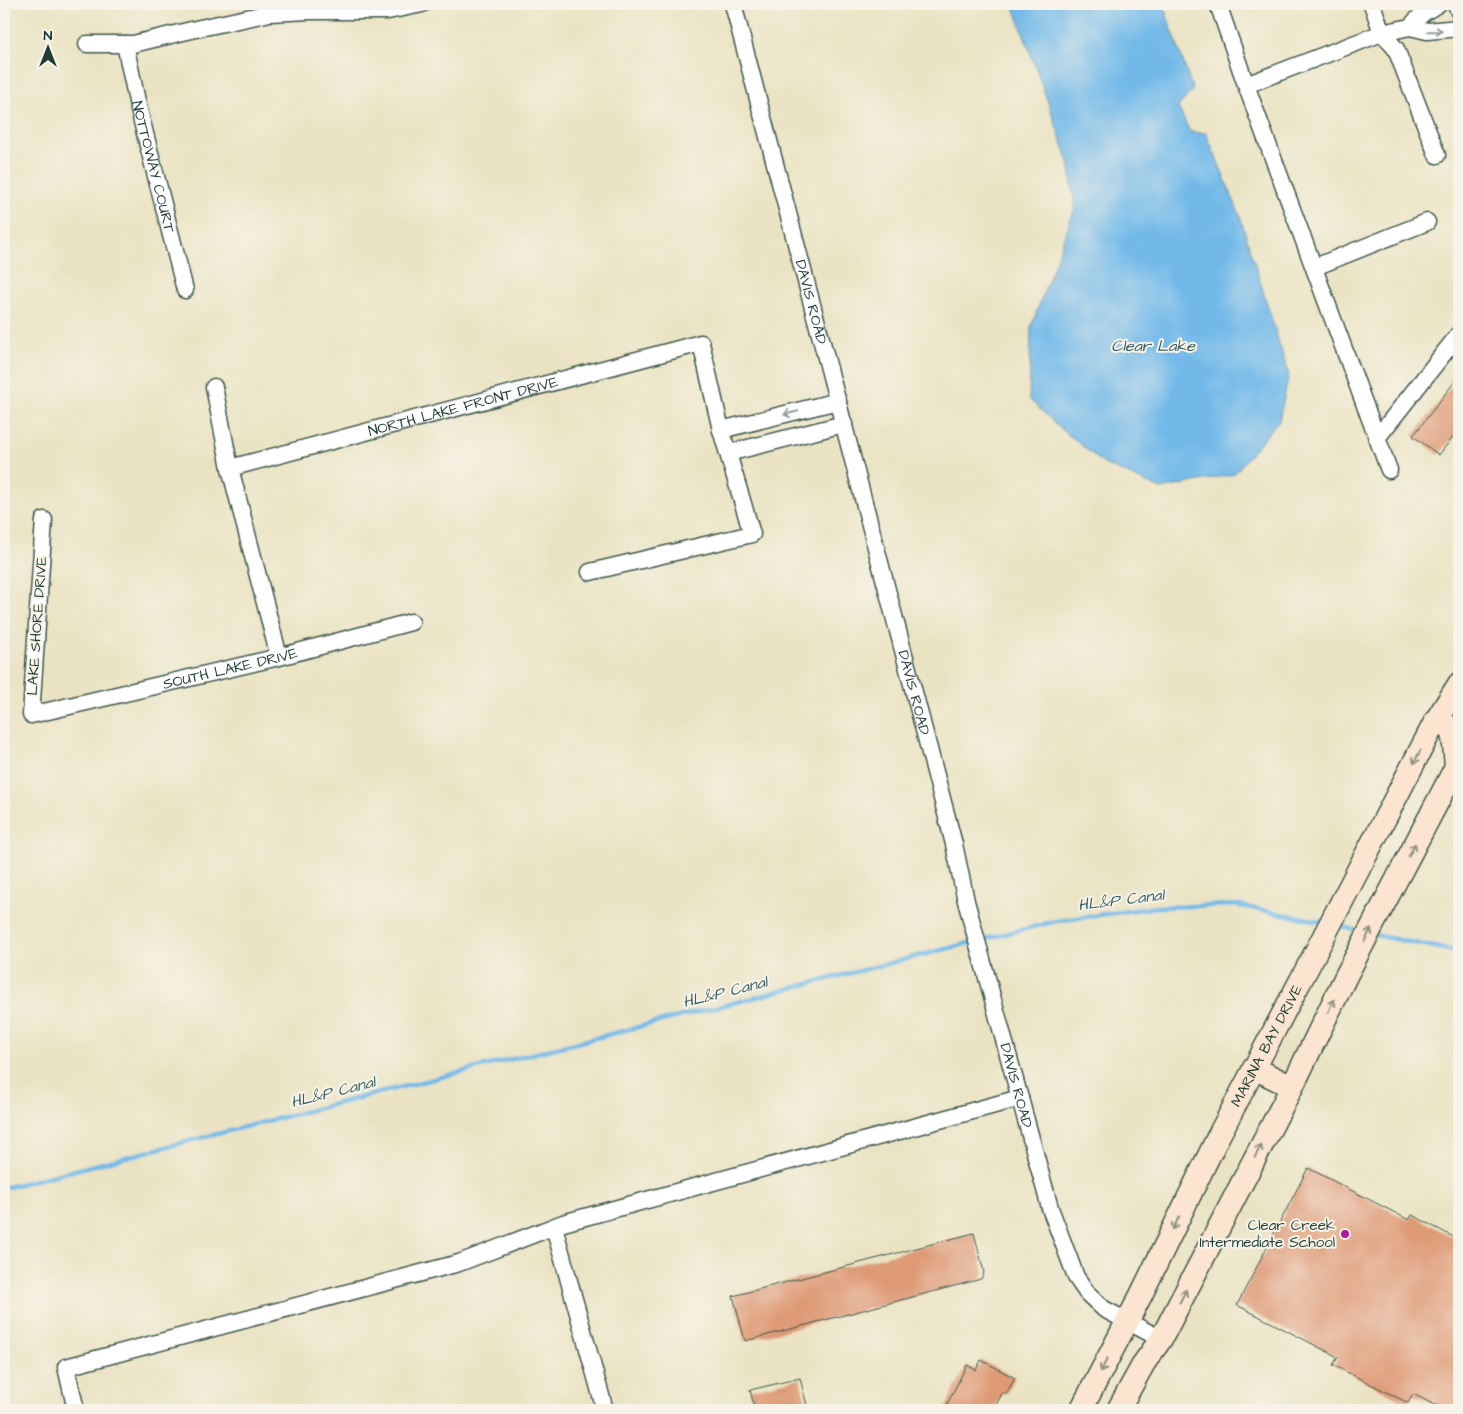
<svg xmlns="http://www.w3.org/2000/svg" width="1463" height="1414" font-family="'Architects Daughter',sans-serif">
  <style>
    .water { fill: #72b9e9; stroke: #487b8e }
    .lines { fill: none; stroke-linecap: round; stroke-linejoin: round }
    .stream { stroke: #72b9e9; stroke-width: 4.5 }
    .building { fill: #de9975 }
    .street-casing { stroke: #3d5649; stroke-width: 19 }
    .secondary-casing { stroke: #3d5649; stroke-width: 25 }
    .street { stroke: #fff; stroke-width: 16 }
    .secondary { stroke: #fce5d0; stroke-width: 22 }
    .oneway { stroke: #8f9e9a }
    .oneway2 { stroke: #8e9182 }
    .poi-dot { fill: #b5179e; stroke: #f7f3e8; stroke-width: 2 }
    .labels { text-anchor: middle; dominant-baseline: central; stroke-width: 4; stroke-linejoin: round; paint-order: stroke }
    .street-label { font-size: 15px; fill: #1f3d34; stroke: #f7f3e8 }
    .poi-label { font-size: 15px; fill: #1f3d34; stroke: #f7f3e8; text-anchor: end }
    .water-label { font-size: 16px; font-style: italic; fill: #345c61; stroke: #f7f3e8 }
  </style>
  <rect width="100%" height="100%" fill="#f7f3e8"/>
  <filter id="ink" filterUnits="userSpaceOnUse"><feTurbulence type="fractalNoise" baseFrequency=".02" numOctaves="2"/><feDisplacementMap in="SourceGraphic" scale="10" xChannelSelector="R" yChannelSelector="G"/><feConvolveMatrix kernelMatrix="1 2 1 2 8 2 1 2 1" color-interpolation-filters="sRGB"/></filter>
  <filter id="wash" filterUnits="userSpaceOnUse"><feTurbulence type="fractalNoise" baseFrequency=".0096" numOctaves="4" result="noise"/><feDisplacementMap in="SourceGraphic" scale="20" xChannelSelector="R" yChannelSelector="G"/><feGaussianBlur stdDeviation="1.12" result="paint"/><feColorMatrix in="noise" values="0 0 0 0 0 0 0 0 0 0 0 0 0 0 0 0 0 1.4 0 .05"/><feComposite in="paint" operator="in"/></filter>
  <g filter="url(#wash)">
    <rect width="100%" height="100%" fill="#eae3c3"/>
    <polygon class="water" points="1013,4 1163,4 1193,90 1178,107 1190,132 1206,133 1239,213 1289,375 1279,420 1234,474 1161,489 1104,464 1059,427 1029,399 1031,327 1075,208 1069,162"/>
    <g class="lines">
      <g class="stream">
        <polyline points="1336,925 1362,932"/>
        <polyline points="1375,935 1459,952"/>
        <polyline points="4,1188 1056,921 1157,907 1235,905 1324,922"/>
      </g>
    </g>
    <g id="blocks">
      <g class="building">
        <polygon points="1459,376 1459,429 1439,455 1413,436"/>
        <polygon points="1308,1168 1409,1220 1412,1215 1459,1240 1459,1410 1445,1410 1413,1394 1408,1403 1333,1365 1338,1357 1237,1305"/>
        <polygon points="974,1233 984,1272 981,1279 745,1341 733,1296"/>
        <polygon points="981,1360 1015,1378 1006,1394 1003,1392 993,1410 944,1410 967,1365 976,1370"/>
        <polygon points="800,1378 808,1410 755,1410 750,1390"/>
      </g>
    </g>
  </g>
  <g filter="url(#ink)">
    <use href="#blocks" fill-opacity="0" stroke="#3d5649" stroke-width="1"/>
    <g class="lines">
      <g class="street-casing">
        <g id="street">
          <path id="s1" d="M733 4 954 844 966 901 1050 1208 1076 1277 1087 1293 1104 1309 1161 1339"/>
          <polyline points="1218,4 1246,85 1389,470"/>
          <polyline points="1372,4 1382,33 1396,49 1437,155"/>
          <polyline points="1456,4 1459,12"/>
          <polyline points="1410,27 1422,14 1438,4"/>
          <polyline points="87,44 133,44 200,28 270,13 309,11 388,11 422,4"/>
          <path id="s2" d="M125 44 138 106 185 290"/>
          <polyline points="1246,85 1382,33 1410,27 1427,31 1459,28"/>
          <polyline points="1315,267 1427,222"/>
          <polyline points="214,387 230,468 279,657"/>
          <polyline points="721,430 838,401"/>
          <polyline points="1377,438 1459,334"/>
          <polyline points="728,453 844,424"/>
          <path id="s3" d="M230 468 701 343 721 430 752 534 590 572"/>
          <path id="s4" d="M44 520 31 715 279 657 411 622"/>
          <polyline points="554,1227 605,1410"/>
          <polyline points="76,1410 66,1367 459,1263 563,1223 1020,1098"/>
        </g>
      </g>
      <g class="secondary-casing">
        <g id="secondary">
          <path d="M1435 722C1439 722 1444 722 1447 725 1454 731 1455 757 1456 766"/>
          <polyline points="1254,1068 1292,1087"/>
          <path id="s5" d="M1081 1410 1141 1295 1219 1135 1312 959 1435 722 1459 684"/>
          <polyline points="1118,1410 1144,1363 1161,1339 1292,1087 1346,976 1459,761"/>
        </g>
      </g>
      <use href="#street" class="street"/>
      <use href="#secondary" class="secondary"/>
    </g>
    <defs><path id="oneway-shaft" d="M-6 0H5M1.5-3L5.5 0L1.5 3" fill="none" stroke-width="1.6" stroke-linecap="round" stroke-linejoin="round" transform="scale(1.25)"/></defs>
    <g class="oneway">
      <use href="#oneway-shaft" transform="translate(1435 31) rotate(-1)"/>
      <use href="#oneway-shaft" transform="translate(791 413) rotate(166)"/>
    </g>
    <g class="oneway2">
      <use href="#oneway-shaft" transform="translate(1417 757) rotate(117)"/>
      <use href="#oneway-shaft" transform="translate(1412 850) rotate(-62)"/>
      <use href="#oneway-shaft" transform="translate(1368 935) rotate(-62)"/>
      <use href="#oneway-shaft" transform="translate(1331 1006) rotate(-64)"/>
      <use href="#oneway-shaft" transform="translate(1258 1151) rotate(-63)"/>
      <use href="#oneway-shaft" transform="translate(1176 1223) rotate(116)"/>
      <use href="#oneway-shaft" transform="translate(1183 1296) rotate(-63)"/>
      <use href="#oneway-shaft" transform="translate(1104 1365) rotate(117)"/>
    </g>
  </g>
  <circle class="poi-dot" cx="1345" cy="1234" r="5"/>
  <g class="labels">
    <g class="street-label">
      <text stroke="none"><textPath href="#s2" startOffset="126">NOTTOWAY COURT</textPath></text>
      <text stroke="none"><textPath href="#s1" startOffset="308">DAVIS ROAD</textPath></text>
      <text stroke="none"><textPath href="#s3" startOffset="241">NORTH LAKE FRONT DRIVE</textPath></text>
      <text transform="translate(37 626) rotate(-86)">LAKE SHORE DRIVE</text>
      <text stroke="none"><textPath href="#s4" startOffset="400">SOUTH LAKE DRIVE</textPath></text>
      <text stroke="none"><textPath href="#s1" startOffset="712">DAVIS ROAD</textPath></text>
      <text stroke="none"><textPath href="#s5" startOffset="409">MARINA BAY DRIVE</textPath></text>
      <text stroke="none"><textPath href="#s1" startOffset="1118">DAVIS ROAD</textPath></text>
    </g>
    <g class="poi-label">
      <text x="1335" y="1225">Clear Creek<tspan x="1335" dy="17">Intermediate School</tspan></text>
    </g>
    <g class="water-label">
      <text x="1153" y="346">Clear Lake</text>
      <text transform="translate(1121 900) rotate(-7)">HL&amp;P Canal</text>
      <text transform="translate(725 992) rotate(-14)">HL&amp;P Canal</text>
      <text transform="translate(333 1092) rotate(-14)">HL&amp;P Canal</text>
    </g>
  </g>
  <rect width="1463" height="1414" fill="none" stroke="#f7f3e8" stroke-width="20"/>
  <g transform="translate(48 48)" stroke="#f7f3e8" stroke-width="4" paint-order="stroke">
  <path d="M0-4L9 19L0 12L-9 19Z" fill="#1f3d34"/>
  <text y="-8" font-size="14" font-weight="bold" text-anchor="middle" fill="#1f3d34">N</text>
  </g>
</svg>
